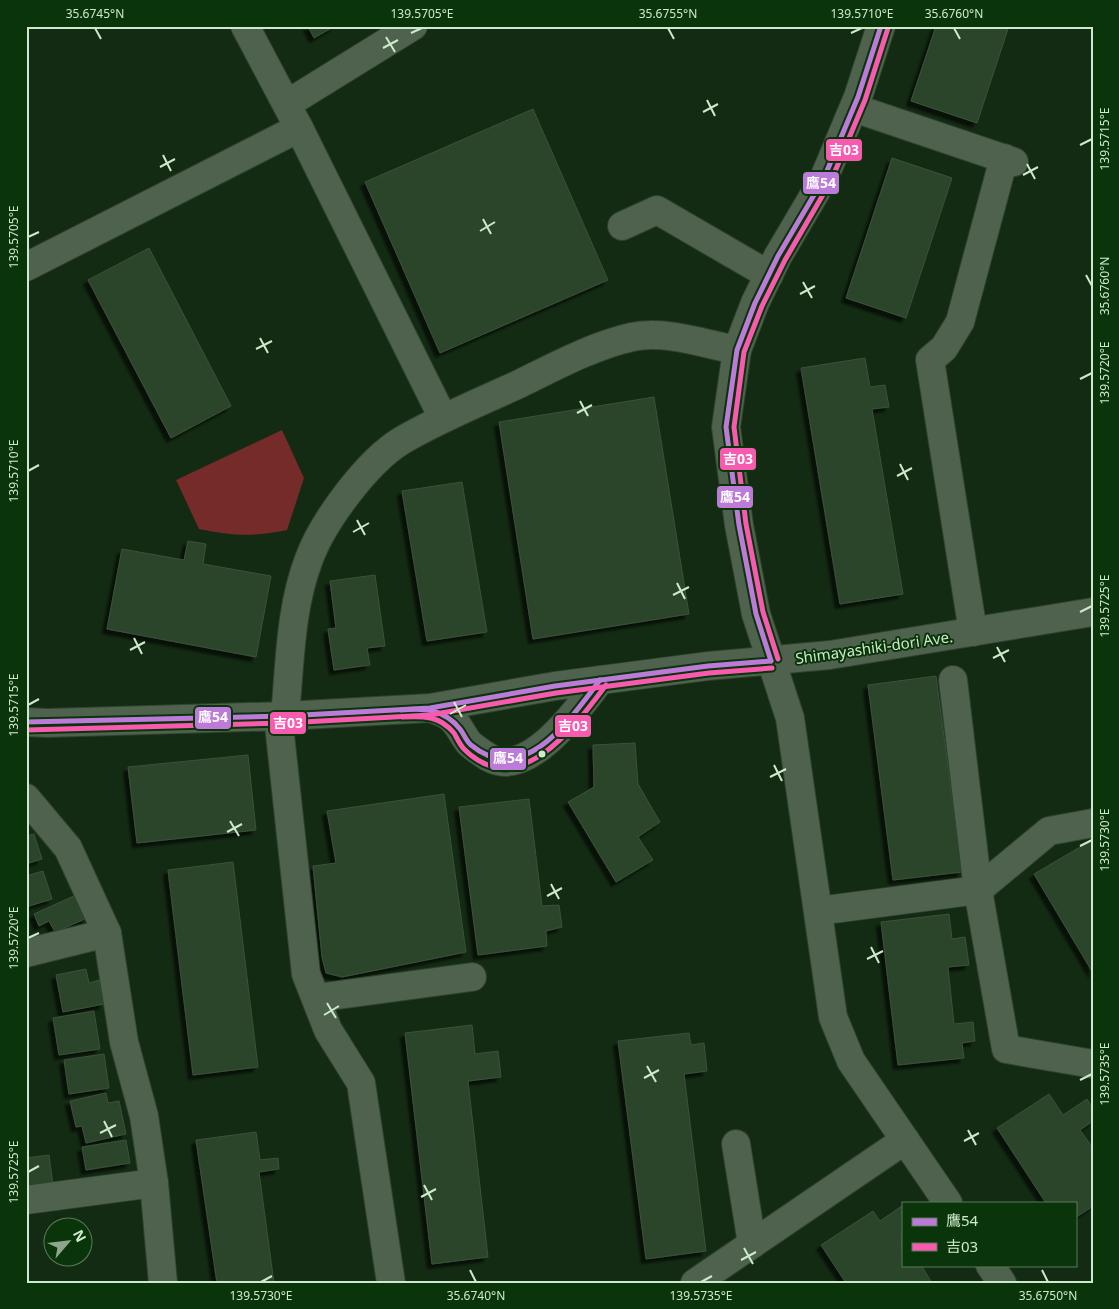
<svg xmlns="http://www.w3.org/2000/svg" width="1119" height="1309" font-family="'Noto Sans','Noto Sans JP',sans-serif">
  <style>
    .green { fill: #752b29 }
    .building { fill: #2a442a; stroke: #3d513c; filter: url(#shadow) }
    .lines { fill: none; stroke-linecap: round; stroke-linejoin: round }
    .minor-casing { stroke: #30422f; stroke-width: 30 }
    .minor { stroke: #4e624e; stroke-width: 28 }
    .bus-1-casing { stroke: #0a3409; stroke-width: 9 }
    .bus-2-casing { stroke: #0a3409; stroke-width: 9 }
    .bus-1 { stroke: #bd7bd9; stroke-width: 5 }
    .bus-2 { stroke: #f75aaf; stroke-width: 5 }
    .ticks { fill: none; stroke: #cdeacb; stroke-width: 2 }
    .bus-dot { fill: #cdeacb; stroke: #0a3409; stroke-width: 2 }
    .labels { text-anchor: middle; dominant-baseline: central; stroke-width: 4; stroke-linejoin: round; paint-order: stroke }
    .street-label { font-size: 15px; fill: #cdeacb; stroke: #0a3409 }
    .line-badge { stroke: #0a3409; stroke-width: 2 }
    .badge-label { font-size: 14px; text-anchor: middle; font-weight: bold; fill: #fff }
    .neatline { fill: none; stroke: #cdeacb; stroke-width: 2 }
    .ticks-label { font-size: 12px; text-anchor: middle; fill: #cdeacb }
  </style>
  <defs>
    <filter id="shadow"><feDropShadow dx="-4.5" dy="4.5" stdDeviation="1" flood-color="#0009"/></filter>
  </defs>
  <rect width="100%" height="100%" fill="#132a13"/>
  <path class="green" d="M282 430 304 478 287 530C253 537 233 536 199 529L176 480Z"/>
  <g class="building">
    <polygon points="308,26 335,26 314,38"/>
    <polygon points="936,26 1009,26 977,123 911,101"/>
    <polygon points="533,109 608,280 440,353 365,182"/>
    <polygon points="892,158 952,178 906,318 846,298"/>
    <polygon points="149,248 231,406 171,438 88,280"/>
    <polygon points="865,358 870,387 885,385 889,407 872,409 903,594 840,604 801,368"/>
    <polygon points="654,397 689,614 533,639 499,422"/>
    <polygon points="462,482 487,632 427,641 402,491"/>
    <polygon points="188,541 206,544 203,564 271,576 256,657 107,629 122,549 184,560"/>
    <polygon points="375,575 385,646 367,648 370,665 334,670 328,629 336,628 330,581"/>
    <polygon points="936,676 962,872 893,880 868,685"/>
    <polygon points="635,743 638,784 660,822 638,837 653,860 616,882 568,802 594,787 593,745"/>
    <polygon points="248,755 256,830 137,843 128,767"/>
    <polygon points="444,794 466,952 342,977 326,973 322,957 313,866 336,863 327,811"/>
    <polygon points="529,799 542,906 559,905 562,927 546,931 547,946 478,955 459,807"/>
    <polygon points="34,834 42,859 26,864 26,836"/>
    <polygon points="1092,840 1093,841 1093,973 1034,874"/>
    <polygon points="233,862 258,1067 193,1075 168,870"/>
    <polygon points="43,871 52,899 26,907 26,876"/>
    <polygon points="76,895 87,918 55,932 49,921 39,926 34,914"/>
    <polygon points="949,914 952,939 965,937 969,965 948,967 954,1024 973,1022 975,1041 962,1043 964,1058 898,1065 881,922"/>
    <polygon points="86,969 89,983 99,980 104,1004 63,1012 56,975"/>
    <polygon points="94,1011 100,1049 59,1055 53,1018"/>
    <polygon points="472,1025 475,1054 498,1051 501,1077 468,1081 488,1257 432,1264 405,1033"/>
    <polygon points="689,1033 691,1045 704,1043 707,1071 684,1074 706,1251 646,1259 618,1041"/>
    <polygon points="104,1054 109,1088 69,1094 64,1060"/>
    <polygon points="106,1093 108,1103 119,1101 126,1134 86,1143 82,1126 76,1127 70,1101"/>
    <polygon points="1049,1094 1063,1115 1087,1099 1093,1109 1093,1121 1080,1130 1093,1148 1093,1206 1075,1218 1075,1203 1046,1203 997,1128"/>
    <polygon points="256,1132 260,1160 278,1158 279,1169 259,1172 274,1283 217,1283 196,1140"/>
    <polygon points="126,1140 130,1163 86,1170 82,1147"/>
    <polygon points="49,1155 53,1185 26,1188 26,1158"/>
    <polygon points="903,1205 903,1235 901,1236 903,1265 921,1265 932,1283 846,1283 821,1245 873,1211 880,1221"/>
  </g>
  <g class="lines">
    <g class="minor-casing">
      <g id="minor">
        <polyline points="245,26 299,128 443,418"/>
        <polyline points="881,26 858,97 824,178 778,256 755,303 737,350 726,427 739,525 756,614 790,718 833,1017 851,1061 948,1203"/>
        <polyline points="287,104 413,26"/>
        <polyline points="854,108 1014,162"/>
        <polyline points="622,226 657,210 769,275"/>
        <polyline points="26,267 299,128"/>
        <polyline points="973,632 930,360 944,348 960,322 1004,158"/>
        <polyline points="953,680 978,890 1006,1049 1093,1064"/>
        <path d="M430 708C436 710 443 712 448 716 458 722 462 735 469 743 474 748 482 753 488 757 528 781 580 707 600 680"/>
        <polyline points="278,716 306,974 328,1030 361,1083 391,1283"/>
        <path d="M285 716C290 664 290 608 309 559 323 521 367 462 401 441 438 419 478 403 517 385 554 367 592 346 632 337 666 330 704 344 737 350"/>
        <polyline points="26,722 47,723 285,716 430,708 555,686 708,666 830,655 1093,612"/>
        <polyline points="26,798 68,848 107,933 124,1042 144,1116 154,1183 163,1283"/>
        <polyline points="818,911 978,890 1049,831 1093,823"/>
        <polyline points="26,953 107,933"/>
        <polyline points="316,998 472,977"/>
        <polyline points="736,1144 752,1244"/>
        <polyline points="26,1200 154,1183"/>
        <polyline points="990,1265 1002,1283"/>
        <polyline points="695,1283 905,1140"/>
      </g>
    </g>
    <use href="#minor" class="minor"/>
    <g class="bus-1-casing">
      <g id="bus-1">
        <polyline points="771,661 756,614 739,525 726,427 737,350 755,303 778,256 824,178 858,97 881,26"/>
        <path d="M401 710C425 708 444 709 460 729 464 734 466 741 471 745 524 789 571 718 600 680"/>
        <polyline points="26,722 285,716 430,708 555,686 708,666 771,661"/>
      </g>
    </g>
    <g class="bus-2-casing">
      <g id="bus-2">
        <polyline points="778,659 763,612 746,524 734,427 744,352 762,306 785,260 831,181 865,100 888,28"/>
        <path d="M402 717C423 716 439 715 454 733 457 738 460 745 464 749 519 804 576 725 606 685"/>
        <polyline points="26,730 285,723 430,715 556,693 709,673 772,668"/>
      </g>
    </g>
    <use href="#bus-1" class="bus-1"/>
    <use href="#bus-2" class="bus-2"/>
  </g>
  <path class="ticks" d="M95 28 101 39M668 28 674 39M954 28 960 39M411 33 422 28M851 33 862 28M386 37 395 52M383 48 398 40M707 100 715 116M703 112 718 104M1080 145 1092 139M163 155 171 171M1027 164 1035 179M160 167 175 159M1023 175 1038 167M483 219 491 234M480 231 495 222M28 237 39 232M1086 275 1092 286M803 282 812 298M800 294 815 286M260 338 268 353M256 349 272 341M1080 379 1092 373M580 401 588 416M577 413 592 405M900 464 908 480M28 471 39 465M897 476 912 468M357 520 365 535M353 532 369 523M677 583 685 599M673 595 689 587M1080 612 1092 606M134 638 142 654M997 647 1005 662M130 650 145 642M993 658 1009 650M454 702 462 717M28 705 39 699M450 714 466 705M774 765 782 781M770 777 786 769M230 821 239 836M227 832 242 824M1080 846 1092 840M551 884 559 899M547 896 562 888M28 938 39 933M871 947 879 963M867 959 883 951M327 1003 336 1018M324 1015 339 1006M647 1066 656 1082M644 1078 659 1070M1080 1080 1092 1074M104 1121 112 1137M968 1130 976 1145M100 1133 116 1125M964 1141 979 1133M28 1172 39 1166M424 1185 432 1200M421 1197 436 1189M744 1248 753 1264M741 1260 756 1252M470 1270 476 1282M1042 1270 1048 1282M261 1282 272 1276M701 1282 712 1276"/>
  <circle class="bus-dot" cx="542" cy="754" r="4.5"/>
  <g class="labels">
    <g class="street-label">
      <text transform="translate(874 647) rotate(-8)">Shimayashiki-dori Ave.</text>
    </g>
  </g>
  <g class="line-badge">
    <rect x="825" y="138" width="38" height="24" rx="5" fill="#f75aaf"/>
    <rect x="802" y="171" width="38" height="24" rx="5" fill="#bd7bd9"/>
    <rect x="719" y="447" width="38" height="24" rx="5" fill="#f75aaf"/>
    <rect x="716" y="485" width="38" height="24" rx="5" fill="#bd7bd9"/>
    <rect x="194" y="706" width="38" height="24" rx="5" fill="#bd7bd9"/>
    <rect x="269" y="711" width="38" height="24" rx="5" fill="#f75aaf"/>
    <rect x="554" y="714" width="38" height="24" rx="5" fill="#f75aaf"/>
    <rect x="489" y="747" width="38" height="24" rx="5" fill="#bd7bd9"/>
  </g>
  <g class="badge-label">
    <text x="844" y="155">吉03</text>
    <text x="821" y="188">鷹54</text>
    <text x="738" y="464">吉03</text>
    <text x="735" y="502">鷹54</text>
    <text x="213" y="722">鷹54</text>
    <text x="288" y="728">吉03</text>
    <text x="573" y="731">吉03</text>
    <text x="508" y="763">鷹54</text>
  </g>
  <rect width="1119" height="1309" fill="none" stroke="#0a3409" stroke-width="55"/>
  <rect x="902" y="1202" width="175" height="65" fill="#0a3409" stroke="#587d57"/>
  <rect x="912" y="1218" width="25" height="8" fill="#bd7bd9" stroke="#587d57"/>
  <text x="946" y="1226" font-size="15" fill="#cdeacb">鷹54</text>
  <rect x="912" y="1243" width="25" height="8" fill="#f75aaf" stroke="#587d57"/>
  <text x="946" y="1252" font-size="15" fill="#cdeacb">吉03</text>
  <g transform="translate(68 1242) rotate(62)"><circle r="24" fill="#0a3409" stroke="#587d57"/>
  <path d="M0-4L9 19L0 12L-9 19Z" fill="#8ca78b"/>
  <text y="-8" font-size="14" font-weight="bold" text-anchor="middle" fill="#cdeacb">N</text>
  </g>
  <rect x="28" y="28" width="1064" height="1254" class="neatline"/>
  <g class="ticks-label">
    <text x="95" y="18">35.6745°N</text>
    <text x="422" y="18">139.5705°E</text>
    <text x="668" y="18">35.6755°N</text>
    <text x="862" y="18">139.5710°E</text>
    <text x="954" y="18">35.6760°N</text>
    <text transform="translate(1105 139) rotate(-90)" y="4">139.5715°E</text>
    <text transform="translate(14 237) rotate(-90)" y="4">139.5705°E</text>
    <text transform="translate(1105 286) rotate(-90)" y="4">35.6760°N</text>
    <text transform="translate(1105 373) rotate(-90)" y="4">139.5720°E</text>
    <text transform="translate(14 471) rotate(-90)" y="4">139.5710°E</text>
    <text transform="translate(1105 606) rotate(-90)" y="4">139.5725°E</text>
    <text transform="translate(14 705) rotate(-90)" y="4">139.5715°E</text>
    <text transform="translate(1105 840) rotate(-90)" y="4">139.5730°E</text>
    <text transform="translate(14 938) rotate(-90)" y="4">139.5720°E</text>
    <text transform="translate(1105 1074) rotate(-90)" y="4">139.5735°E</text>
    <text transform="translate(14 1172) rotate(-90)" y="4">139.5725°E</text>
    <text x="261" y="1300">139.5730°E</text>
    <text x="476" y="1300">35.6740°N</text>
    <text x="701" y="1300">139.5735°E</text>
    <text x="1048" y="1300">35.6750°N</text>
  </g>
</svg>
